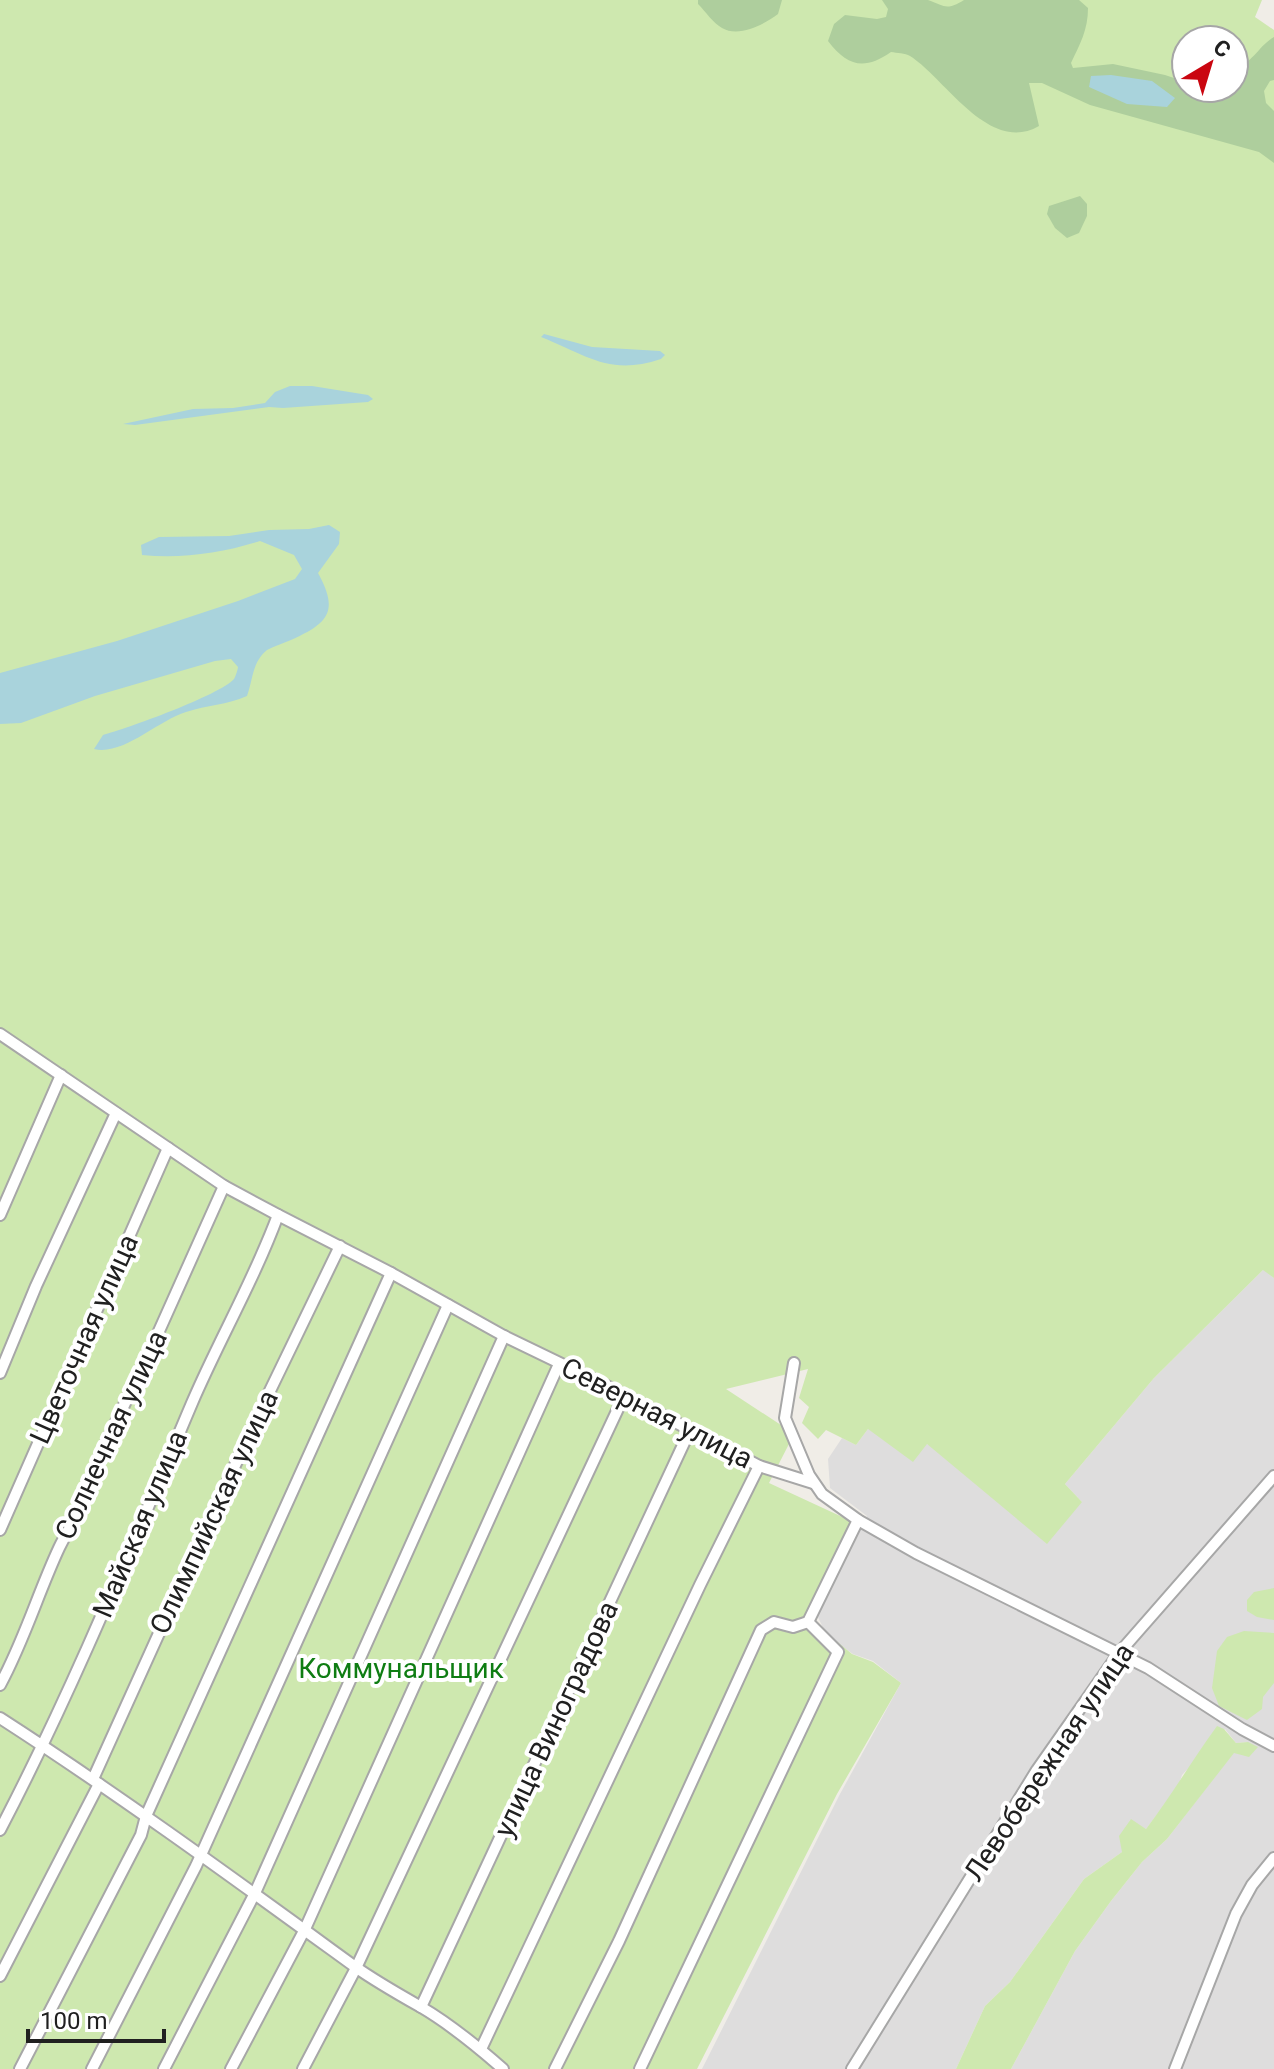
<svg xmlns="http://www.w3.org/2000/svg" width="1274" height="2069" font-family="Roboto,sans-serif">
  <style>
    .residential { fill: #dedddd }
    .grass { fill: #cee8af; fill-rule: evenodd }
    .forest { fill: #aece9d }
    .water { fill: #a9d3dc }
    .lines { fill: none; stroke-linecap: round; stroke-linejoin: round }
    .minor-casing { stroke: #a7a7a7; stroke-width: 14 }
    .minor { stroke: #fff; stroke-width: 10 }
    .labels { text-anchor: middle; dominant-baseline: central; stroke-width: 8; stroke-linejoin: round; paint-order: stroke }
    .street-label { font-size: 28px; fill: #202020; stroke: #fff }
    .park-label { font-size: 28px; fill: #0f7d13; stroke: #fff }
  </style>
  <rect width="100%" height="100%" fill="#f0ede7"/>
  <polygon class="residential" points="1264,1269 1274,1278 1274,2069 1011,2069 1075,1951 1111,1901 1142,1862 1167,1839 1234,1752 1248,1742 1236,1743 1225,1729 1182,1775 1178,1787 1146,1829 1130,1820 1122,1852 1084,1879 1010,1982 985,2006 956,2069 702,2069 840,1794 901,1683 873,1661 853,1654 836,1642 824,1630 817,1615 867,1516 830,1488 828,1459 842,1438 856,1445 868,1429 927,1444 1082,1502 1065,1484 1154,1378"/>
  <g class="grass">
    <path d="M0 0H1262L1255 17 1274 30V1278L1263 1270 1154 1378 1065 1484 1082 1502 1047 1544 927 1444 913 1462 868 1429 856 1445 826 1430 818 1439 802 1423 809 1407 799 1398 808 1369 726 1389 784 1427 790 1442 769 1483 851 1521 805 1615 852 1654 873 1662 901 1683 837 1794 697 2069H0ZM1186 40H1234V88H1186Z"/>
    <polygon points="1274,1588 1274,1620 1257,1617 1247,1611 1247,1600 1254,1592"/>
    <polygon points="1244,1631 1274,1633 1274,1683 1263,1697 1262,1709 1247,1720 1219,1706 1212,1688 1217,1651 1227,1637"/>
    <path d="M1217 1726 1224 1729 1236 1743 1248 1742 1258 1747 1249 1757 1234 1753 1167 1839 1142 1862 1111 1901 1075 1951 1011 2069H956L985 2006 1010 1982 1084 1879 1122 1852 1119 1836 1131 1819 1146 1829C1172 1795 1192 1760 1217 1726Z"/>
  </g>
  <g class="forest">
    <path d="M698 0H782L778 14C765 24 739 38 722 28 713 23 706 12 698 4Z"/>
    <path d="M882 0C895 0 916 0 928 0 945 6 946 11 964 0H1079L1088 8C1088 30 1080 44 1071 63L1073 68 1113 64 1165 75 1186 82V88H1234V67C1252 65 1259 45 1274 37V80L1270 81 1264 91 1266 103 1274 111V163L1259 152 1090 105 1042 83H1029L1039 126C989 155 945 78 910 56 905 53 897 53 891 52 864 71 847 66 828 41L834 24 845 15 877 19 886 17 888 9Z"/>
    <polygon points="1080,196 1087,204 1087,216 1079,233 1067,238 1055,228 1047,214 1049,206"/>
  </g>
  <g class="water">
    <polygon points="1111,75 1152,81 1175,98 1167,107 1127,104 1089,87 1091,76"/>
    <path d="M544 334 592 347 660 351 665 355 661 359C610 376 588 356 541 337Z"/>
    <polygon points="290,386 312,386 368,395 373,399 368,402 283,408 269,407 135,425 123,424 193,409 233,408 265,403 275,392"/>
    <path d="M329 525 340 532 339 544 318 573C339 611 329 623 291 640 284 643 274 646 267 650 252 662 253 680 247 696 227 705 207 705 186 712 157 721 123 756 94 749L103 735C126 729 220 695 234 679 235 678 238 669 238 667L231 659 215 661 95 696 21 723 0 724V673L117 641 238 601 295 579 302 569 294 555 260 541C222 553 182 559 142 555L141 545 159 537 229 536 269 530 309 529Z"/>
  </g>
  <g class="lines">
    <g class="minor-casing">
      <g id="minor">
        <polyline points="0,1034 224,1186 278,1215 391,1273 504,1336 599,1382 759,1466 813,1483"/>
        <polyline points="0,1215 61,1075"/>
        <polyline points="794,1363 785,1418 809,1475 822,1494 858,1520 916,1553 1148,1668 1242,1729 1274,1746"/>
        <polyline points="0,1373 36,1286 116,1113"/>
        <polyline points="0,1530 168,1148"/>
        <path d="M0 1685C24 1641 38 1593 59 1548 73 1519 92 1496 96 1464L155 1340 224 1186"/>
        <path d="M0 1718C121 1796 237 1881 354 1966 375 1981 398 1994 421 2007 450 2024 478 2047 503 2069"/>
        <polyline points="93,1779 251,1430 340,1246"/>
        <path d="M0 1830C72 1692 131 1547 192 1403 219 1340 254 1280 278 1215"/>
        <polyline points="0,1976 99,1784"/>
        <polyline points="421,2007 690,1430"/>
        <polyline points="481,2049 700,1585 759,1466"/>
        <polyline points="20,2069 141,1835 146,1816 391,1273"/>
        <polyline points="92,2069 196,1866 448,1305"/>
        <polyline points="164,2069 255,1893 504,1336"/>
        <polyline points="231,2069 305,1929 559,1364"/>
        <polyline points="303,2069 356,1968 624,1396"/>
        <polyline points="555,2069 619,1941 761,1630 774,1622 793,1627 808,1622 858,1520"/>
        <polyline points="640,2069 838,1652 808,1622"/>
        <polyline points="852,2069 1037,1770 1119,1653 1274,1476"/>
        <polyline points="1175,2069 1236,1914 1252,1885 1274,1858"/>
      </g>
    </g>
    <use href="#minor" class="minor"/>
  </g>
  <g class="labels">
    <g class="street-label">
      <text transform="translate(84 1339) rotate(-66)">Цветочная улица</text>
      <text transform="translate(657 1413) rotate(27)">Северная улица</text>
      <text transform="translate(111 1435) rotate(-65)">Солнечная улица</text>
      <text transform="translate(214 1512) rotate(-65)">Олимпийская улица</text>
      <text transform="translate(140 1524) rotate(-67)">Майская улица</text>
      <text transform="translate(556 1719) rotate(-65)">улица Виноградова</text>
      <text transform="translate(1049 1762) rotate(-56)">Левобережная улица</text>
    </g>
    <g class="park-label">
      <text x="401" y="1668">Коммунальщик</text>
    </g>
  </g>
  <g transform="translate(1210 64) rotate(38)"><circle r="38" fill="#ffffff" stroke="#a6a6a6" stroke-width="2"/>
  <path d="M0-6L14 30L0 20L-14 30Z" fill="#ca0610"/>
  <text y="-12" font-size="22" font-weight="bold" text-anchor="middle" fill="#202020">С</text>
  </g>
  <path d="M28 2029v12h136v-12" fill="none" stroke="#202020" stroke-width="4"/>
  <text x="40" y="2029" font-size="24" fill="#202020" stroke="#ffffff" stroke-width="6" paint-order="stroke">100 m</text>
</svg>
